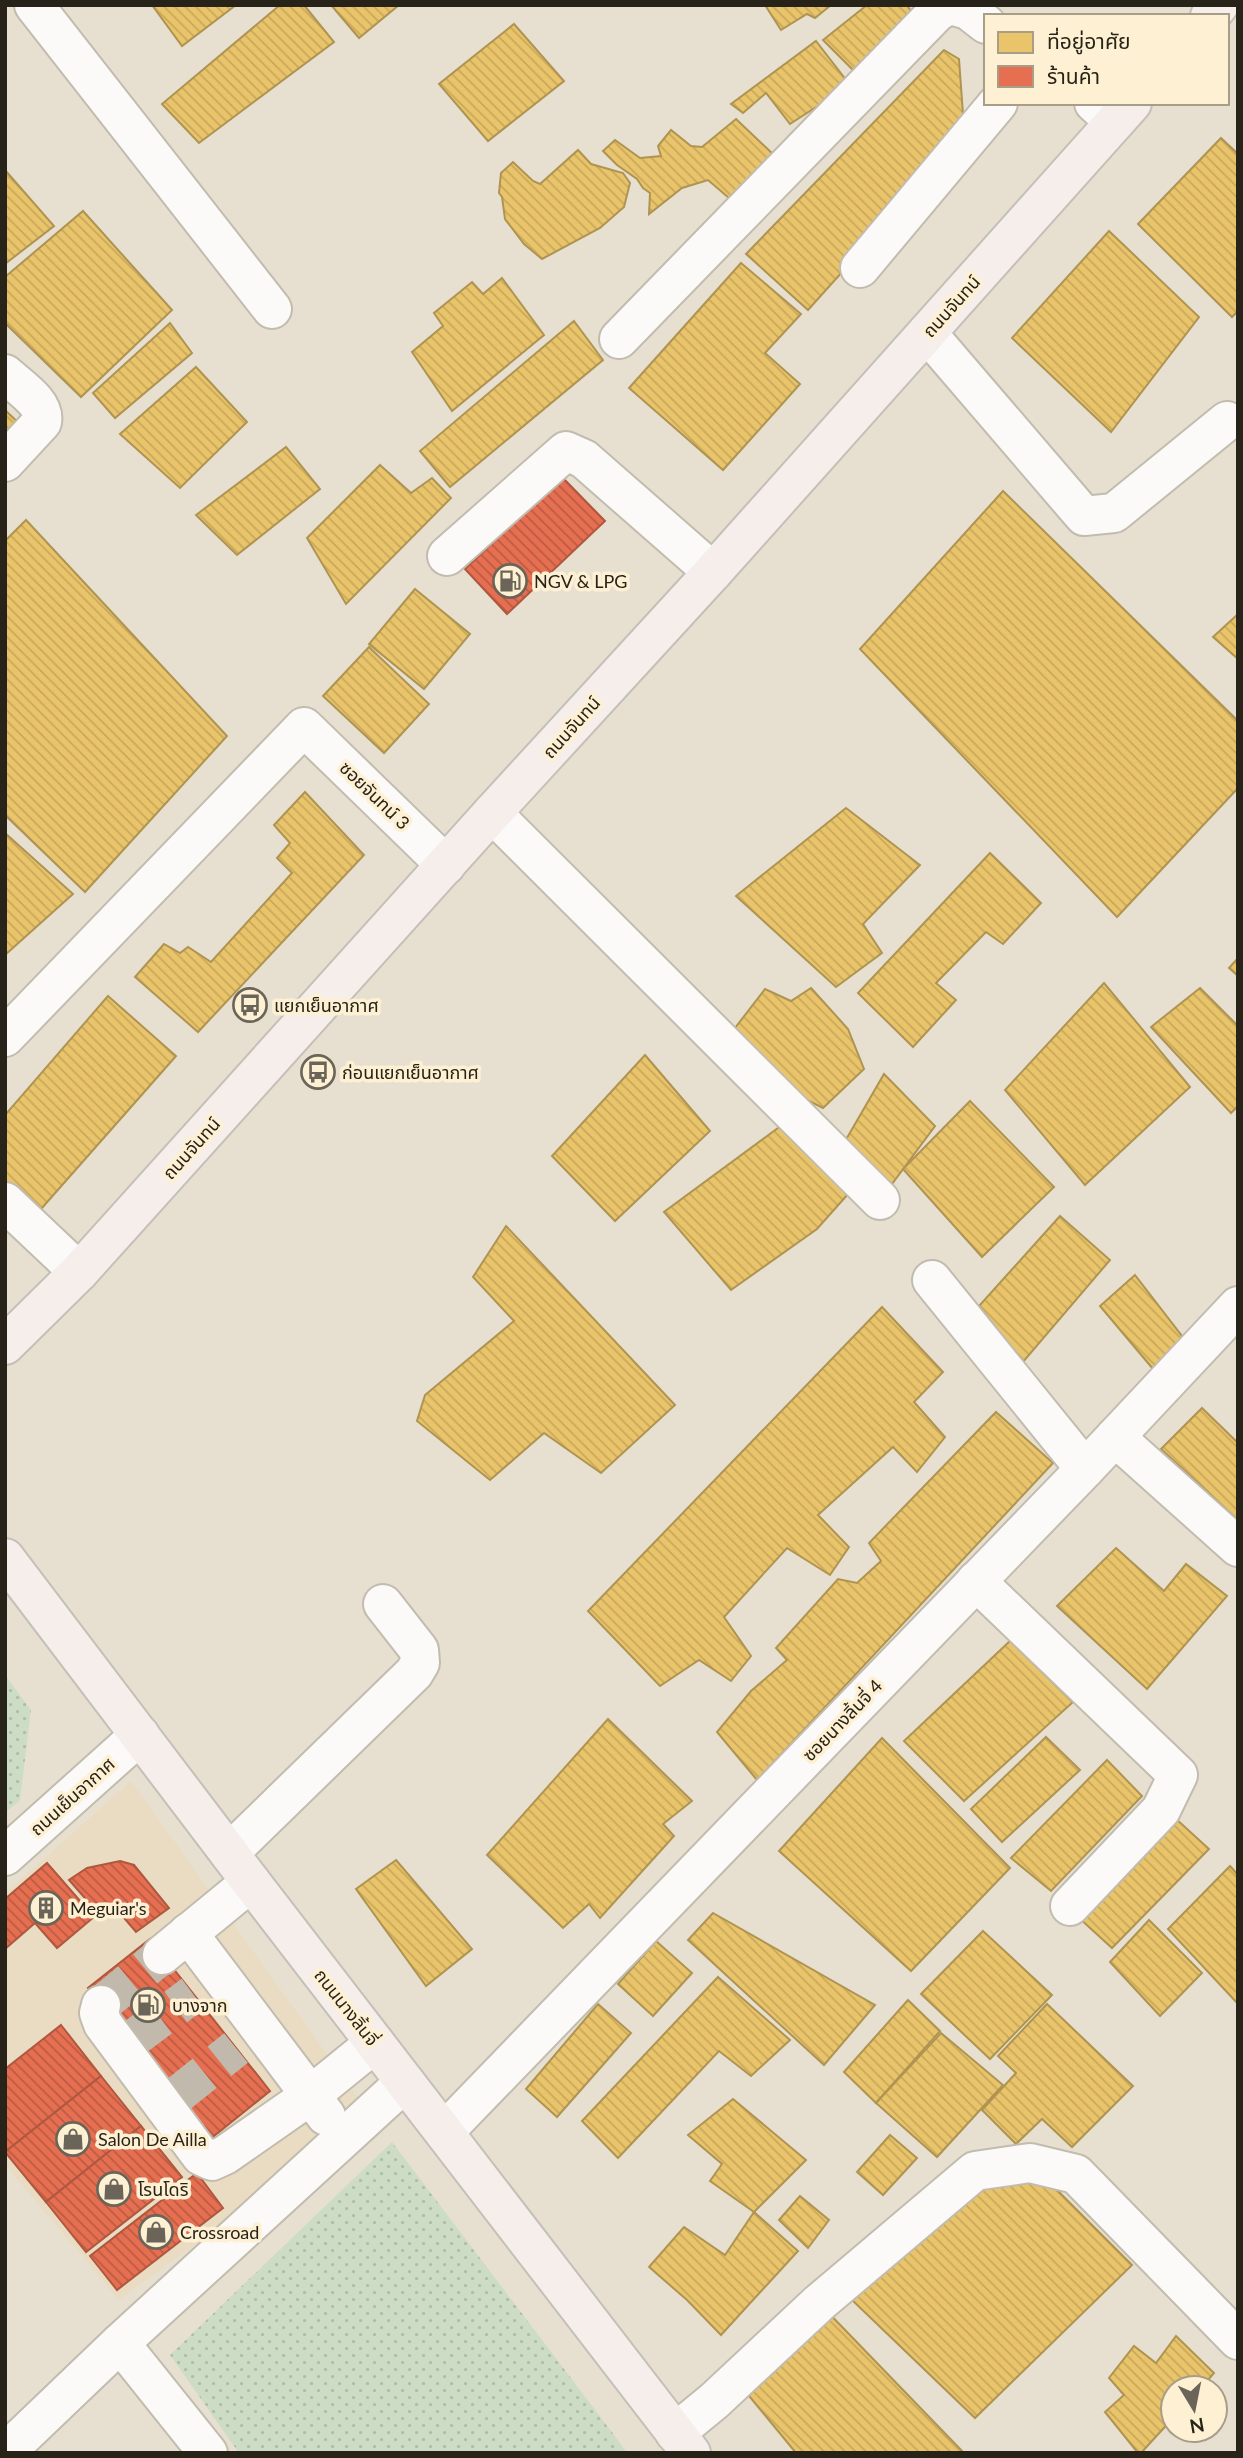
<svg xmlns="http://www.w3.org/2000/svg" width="1243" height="2458" font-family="Lato,'Noto Sans Thai',sans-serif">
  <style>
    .built { fill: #e9dcc2 }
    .garden { fill: url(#garden-dots) }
    .homes { fill: url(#homes-back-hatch); stroke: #af9451; stroke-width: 2 }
    .shops { fill: url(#shops-back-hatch); stroke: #ae5840; stroke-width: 2 }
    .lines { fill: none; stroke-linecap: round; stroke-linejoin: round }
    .minor-tunnel { stroke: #c1baac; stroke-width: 38; stroke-dasharray: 38 19; stroke-linecap: butt }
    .minor-casing { stroke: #c2bcaf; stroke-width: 42 }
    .major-casing { stroke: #c3c0b8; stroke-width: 42 }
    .minor { stroke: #fbfaf8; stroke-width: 38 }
    .major { stroke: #f5eeeb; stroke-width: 38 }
    .labels { text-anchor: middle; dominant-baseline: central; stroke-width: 7; stroke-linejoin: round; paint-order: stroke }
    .street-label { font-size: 18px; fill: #282318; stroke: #fef0d3 }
    .poi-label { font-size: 18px; fill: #282318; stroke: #fef0d3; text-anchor: start }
  </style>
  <defs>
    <pattern id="garden-dots" width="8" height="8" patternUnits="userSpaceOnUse" patternTransform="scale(1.75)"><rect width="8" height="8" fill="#ccdcc5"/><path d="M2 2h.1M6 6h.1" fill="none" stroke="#afbca8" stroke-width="1.8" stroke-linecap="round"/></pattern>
    <pattern id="homes-back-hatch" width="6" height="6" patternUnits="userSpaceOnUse" patternTransform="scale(1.75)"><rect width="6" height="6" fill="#e9c46a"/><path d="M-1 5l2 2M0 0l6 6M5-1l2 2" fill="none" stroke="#c8a85b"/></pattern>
    <pattern id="shops-back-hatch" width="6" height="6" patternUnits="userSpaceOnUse" patternTransform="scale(1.75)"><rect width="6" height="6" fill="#e76f51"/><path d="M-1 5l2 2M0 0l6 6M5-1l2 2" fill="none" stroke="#bb5b42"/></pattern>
  </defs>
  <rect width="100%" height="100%" fill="#e7e0d1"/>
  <polygon class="built" points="131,1781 372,2117 119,2300 5,2165 5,1893"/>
  <g class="garden">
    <polygon points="5,1675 31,1710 20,1800 5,1813"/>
    <polygon points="392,2142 614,2435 627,2453 239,2453 170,2355"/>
  </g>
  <g class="homes">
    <polygon points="152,5 236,5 182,46"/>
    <polygon points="280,5 304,5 334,42 199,143 162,104"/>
    <polygon points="331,5 399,5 359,38"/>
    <polygon points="765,5 831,5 815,18 807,14 781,30"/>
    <polygon points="867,5 907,5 916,19 860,77 823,40"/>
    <polygon points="514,24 564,81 488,141 439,84"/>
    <polygon points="816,41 850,85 790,124 766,93 743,113 731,104"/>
    <polygon points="944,50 959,59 964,128 957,144 808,310 746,254"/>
    <polygon points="736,119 776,157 730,199 708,180 682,188 649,214 650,193 643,188 637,179 617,165 603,151 615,140 640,158 661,156 658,146 671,130 691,146 702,147"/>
    <polygon points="1221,138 1238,154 1238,311 1232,317 1138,224"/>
    <polygon points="578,150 591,164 623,173 630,183 624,207 600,228 542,259 524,244 505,219 502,197 499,193 501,173 513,162 533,181 540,184"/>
    <polygon points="5,170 54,226 5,264"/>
    <polygon points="83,211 172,310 81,397 5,323 5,277"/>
    <polygon points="1109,231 1199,317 1111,432 1012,338"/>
    <polygon points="741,263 801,314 765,353 800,384 723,470 629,388"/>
    <polygon points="502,278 544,335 452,411 412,352 443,326 434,313 472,282 483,294"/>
    <polygon points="574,321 603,360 450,487 420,451"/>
    <polygon points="170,323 192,353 115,418 93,393"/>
    <polygon points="196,367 247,422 180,488 120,434"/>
    <polygon points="5,410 23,427 5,445"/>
    <polygon points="286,447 320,489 237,555 196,515"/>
    <polygon points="380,465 411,493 432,478 451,498 346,604 307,538"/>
    <polygon points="1003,491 1238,721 1238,788 1117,917 860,649"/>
    <polygon points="26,520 227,736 85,892 5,815 5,541"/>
    <polygon points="415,589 470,634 424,689 369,644"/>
    <polygon points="1238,614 1238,659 1213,637"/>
    <polygon points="369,647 429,704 384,753 323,696"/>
    <polygon points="305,792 364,855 198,1032 135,977 164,944 180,953 188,947 211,962 292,873 277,858 290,843 274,825"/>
    <polygon points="846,808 920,865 863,924 882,953 836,987 736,896"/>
    <polygon points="5,833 73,894 5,955"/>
    <polygon points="990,853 1041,903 1003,944 986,932 936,983 956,1000 913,1047 858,993"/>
    <polygon points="1238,958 1238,976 1229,968"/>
    <polygon points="1104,983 1190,1087 1085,1185 1005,1090"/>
    <polygon points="811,988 848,1029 864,1069 823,1108 799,1096 735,1028 765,989 791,1001"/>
    <polygon points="1200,988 1238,1026 1238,1106 1231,1113 1151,1027"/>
    <polygon points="108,996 176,1056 34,1217 5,1190 5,1115"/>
    <polygon points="645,1055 710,1131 615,1221 552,1156"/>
    <polygon points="884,1074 935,1126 892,1184 844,1143"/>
    <polygon points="970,1101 1054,1187 982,1257 903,1169"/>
    <polygon points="782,1125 849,1193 817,1229 731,1290 664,1212"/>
    <polygon points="1060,1216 1110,1260 1023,1362 979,1306"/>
    <polygon points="506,1226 675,1405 601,1473 544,1433 490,1480 417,1421 425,1395 514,1321 473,1277"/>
    <polygon points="1135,1275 1185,1340 1153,1369 1100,1306"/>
    <polygon points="882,1307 943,1372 914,1402 945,1437 917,1472 893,1447 818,1515 849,1547 830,1575 787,1548 724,1617 751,1656 731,1681 699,1660 660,1686 588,1611"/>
    <polygon points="1202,1408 1238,1443 1238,1520 1161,1449"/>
    <polygon points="996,1412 1053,1463 757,1780 717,1732 751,1691 787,1660 776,1648 838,1579 857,1583 881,1561 869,1543"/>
    <polygon points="1116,1548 1164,1591 1186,1564 1227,1596 1147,1689 1057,1606"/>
    <polygon points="1010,1641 1073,1702 964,1801 904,1741"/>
    <polygon points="608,1719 692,1801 663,1824 674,1836 600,1918 589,1904 563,1928 487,1855"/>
    <polygon points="1046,1737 1080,1770 1002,1842 971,1809"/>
    <polygon points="882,1738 1010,1868 911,1971 779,1851"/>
    <polygon points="1107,1760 1142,1796 1051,1891 1011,1858"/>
    <polygon points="1175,1818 1209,1849 1112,1948 1078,1917"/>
    <polygon points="396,1860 472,1949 426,1986 356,1889"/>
    <polygon points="1230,1866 1238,1875 1238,2004 1168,1929"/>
    <polygon points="713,1913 875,2005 824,2065 688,1940"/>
    <polygon points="1149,1920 1202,1973 1160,2016 1110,1962"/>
    <polygon points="983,1931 1052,1995 990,2059 921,1994"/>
    <polygon points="656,1941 692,1973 653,2016 618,1984"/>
    <polygon points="718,1977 790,2040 751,2076 719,2051 618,2158 582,2121"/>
    <polygon points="908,2000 940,2031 876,2103 844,2072"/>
    <polygon points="598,2004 631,2033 557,2117 526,2089"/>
    <polygon points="1047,2004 1133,2086 1072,2147 1042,2119 1016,2144 982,2110 1016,2073 998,2056"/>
    <polygon points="941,2033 1003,2085 937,2157 876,2103"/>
    <polygon points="733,2099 806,2160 754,2212 710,2181 722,2164 688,2135"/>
    <polygon points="890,2135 917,2158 883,2195 857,2172"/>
    <polygon points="1030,2163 1132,2265 975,2418 851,2299 980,2185"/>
    <polygon points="800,2196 829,2220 808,2248 779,2220"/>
    <polygon points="754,2212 798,2251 721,2335 687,2300 649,2267 684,2227 725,2255"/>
    <polygon points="819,2303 964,2453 796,2453 745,2391"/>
    <polygon points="1176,2336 1214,2373 1201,2388 1173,2388 1173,2418 1141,2453 1138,2453 1105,2412 1124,2395 1109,2378 1134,2346 1156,2363"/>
  </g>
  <g class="shops">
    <polygon points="562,477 605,521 507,614 465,569"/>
    <polygon points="120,1861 134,1865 169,1908 136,1932 119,1912 107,1909 98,1913 69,1880 87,1868"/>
    <polygon points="47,1863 94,1917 57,1948 35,1923 5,1949 5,1899"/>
    <polygon points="150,1939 270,2091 209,2140 88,1988"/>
    <polygon points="61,2025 101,2076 5,2152 5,2069"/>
    <polygon points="101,2076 141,2126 46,2202 5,2152"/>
    <polygon points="141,2126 182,2177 86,2252 46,2202"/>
    <polygon points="197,2173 223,2208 117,2290 90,2256"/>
  </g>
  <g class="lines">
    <g class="minor-tunnel">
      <polyline points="101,2005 162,1955"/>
      <polyline points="130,2041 193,1994"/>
      <polyline points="175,2097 236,2048"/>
    </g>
    <g class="minor-casing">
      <g id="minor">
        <polyline points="34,5 272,309"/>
        <polyline points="951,5 968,10 986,24"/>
        <polyline points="1094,103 1115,122"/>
        <polyline points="860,268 998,103"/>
        <polyline points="927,333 1084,516 1114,513 1227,421"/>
        <polyline points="619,339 936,13 948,5"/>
        <path d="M5 374C18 386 46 403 42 422L5 462"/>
        <polyline points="447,556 566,451 584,459 713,572"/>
        <polyline points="492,813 880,1200"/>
        <polyline points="5,1037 304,727 446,865"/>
        <polyline points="5,1202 79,1272"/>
        <polyline points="932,1280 1085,1469"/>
        <polyline points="1115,1437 1238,1547"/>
        <polyline points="976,1581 1178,1775 1161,1810 1070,1906"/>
        <polyline points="229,1853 414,1673 420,1663 419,1650 383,1604"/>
        <polyline points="5,1856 140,1735"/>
        <polyline points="188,1933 326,2116"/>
        <polyline points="162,1955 251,1882"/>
        <polyline points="101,2005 99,2013 103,2024 201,2156 212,2161 225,2155 311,2095 375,2043"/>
        <polyline points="444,2132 1085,1469 1238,1306"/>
        <polyline points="120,2343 208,2453"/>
        <polyline points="675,2433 714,2401 819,2303 975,2171 1030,2163 1076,2174 1238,2340"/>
        <polyline points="5,2453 120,2343 405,2082"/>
      </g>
    </g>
    <g class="major-casing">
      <g id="major">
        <polyline points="1210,16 1219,5"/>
        <polyline points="5,1345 79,1272 492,813 713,572 1132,103"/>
        <polyline points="5,1558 251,1882 691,2453"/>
      </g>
    </g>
    <use href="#minor" class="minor"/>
    <use href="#major" class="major"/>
  </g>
  <defs>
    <g id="fuel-ring" transform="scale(1.75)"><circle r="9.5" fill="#fef0d3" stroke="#6b6559" stroke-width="1.5"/><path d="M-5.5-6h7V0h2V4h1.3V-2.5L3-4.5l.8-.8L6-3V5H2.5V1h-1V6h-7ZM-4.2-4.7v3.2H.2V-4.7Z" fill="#6b6559"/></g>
    <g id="bus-ring" transform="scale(1.75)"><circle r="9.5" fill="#fef0d3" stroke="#6b6559" stroke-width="1.5"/><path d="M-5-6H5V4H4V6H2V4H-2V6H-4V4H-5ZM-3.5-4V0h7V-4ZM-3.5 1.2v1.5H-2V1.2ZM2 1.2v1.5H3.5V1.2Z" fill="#6b6559"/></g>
    <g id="building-ring" transform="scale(1.75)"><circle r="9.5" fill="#fef0d3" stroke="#6b6559" stroke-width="1.5"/><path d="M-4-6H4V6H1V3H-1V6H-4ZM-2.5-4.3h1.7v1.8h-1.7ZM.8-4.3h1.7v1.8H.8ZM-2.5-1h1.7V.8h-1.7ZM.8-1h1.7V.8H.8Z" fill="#6b6559"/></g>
    <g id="shop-ring" transform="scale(1.75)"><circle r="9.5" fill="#fef0d3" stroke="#6b6559" stroke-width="1.5"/><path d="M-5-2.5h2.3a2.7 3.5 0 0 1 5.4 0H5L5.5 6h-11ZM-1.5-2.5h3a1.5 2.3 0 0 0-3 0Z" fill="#6b6559"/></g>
  </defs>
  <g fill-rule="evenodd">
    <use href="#fuel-ring" x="510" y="581"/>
    <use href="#bus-ring" x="250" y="1005"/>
    <use href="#bus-ring" x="318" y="1072"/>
    <use href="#building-ring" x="46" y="1908"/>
    <use href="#fuel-ring" x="148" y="2005"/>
    <use href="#shop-ring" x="73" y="2139"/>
    <use href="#shop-ring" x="114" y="2189"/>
    <use href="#shop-ring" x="156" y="2232"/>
  </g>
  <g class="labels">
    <g class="street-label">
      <text transform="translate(951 306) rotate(-48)">ถนนจันทน์</text>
      <text transform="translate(571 727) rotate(-48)">ถนนจันทน์</text>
      <text transform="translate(375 795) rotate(44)">ซอยจันทน์ 3</text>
      <text transform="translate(191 1148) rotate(-48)">ถนนจันทน์</text>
      <text transform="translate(842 1720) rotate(-46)">ซอยนางลิ้นจี่ 4</text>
      <text transform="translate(72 1796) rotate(-42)">ถนนเย็นอากาศ</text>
      <text transform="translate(347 2007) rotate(52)">ถนนนางลิ้นจี่</text>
    </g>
    <g class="poi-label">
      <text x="534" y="581">NGV &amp; LPG</text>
      <text x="274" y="1005">แยกเย็นอากาศ</text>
      <text x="342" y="1072">ก่อนแยกเย็นอากาศ</text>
      <text x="70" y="1908">Meguiar's</text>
      <text x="172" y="2005">บางจาก</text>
      <text x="98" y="2139">Salon De Ailla</text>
      <text x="138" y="2189">โรนโดริ</text>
      <text x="180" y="2232">Crossroad</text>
    </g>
  </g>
  <rect width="1243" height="2458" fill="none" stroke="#282318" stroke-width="14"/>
  <rect x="984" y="14" width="245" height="91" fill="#fef0d3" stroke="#a89e88" stroke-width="2"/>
  <rect x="998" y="32" width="35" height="21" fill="#e9c46a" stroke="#a89e88" stroke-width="2"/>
  <text x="1047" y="49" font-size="21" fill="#282318">ที่อยู่อาศัย</text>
  <rect x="998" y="66" width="35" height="21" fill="#e76f51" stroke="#a89e88" stroke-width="2"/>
  <text x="1047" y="84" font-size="21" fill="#282318">ร้านค้า</text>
  <g transform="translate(1194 2409) rotate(170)"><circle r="33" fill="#fef0d3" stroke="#a89e88" stroke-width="2"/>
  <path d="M0-5L12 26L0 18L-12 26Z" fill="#6b6559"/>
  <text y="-10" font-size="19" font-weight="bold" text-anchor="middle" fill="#282318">N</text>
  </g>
</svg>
